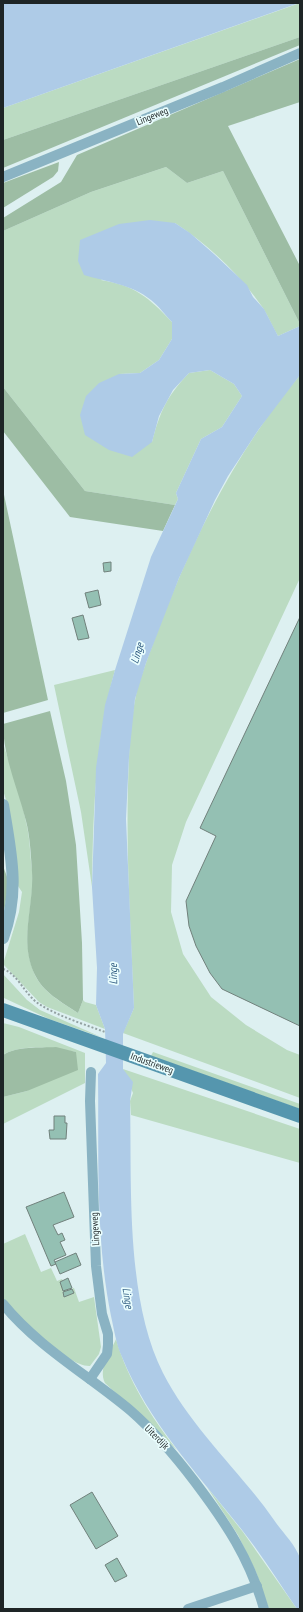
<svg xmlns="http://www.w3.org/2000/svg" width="303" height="1612" font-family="'PT Sans Narrow',sans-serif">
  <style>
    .green { fill: #bbdbc2 }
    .forest { fill: #9dbda4 }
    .water { fill: #aecbe7 }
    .building { fill: #94c0b3; stroke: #71817c }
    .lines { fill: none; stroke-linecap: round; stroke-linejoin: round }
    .path { stroke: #93a1a2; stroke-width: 2; stroke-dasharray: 2 2; stroke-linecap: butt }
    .minor { stroke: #8ab3c3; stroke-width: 10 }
    .tertiary { stroke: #8ab3c3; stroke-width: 12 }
    .secondary { stroke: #5596ae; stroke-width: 14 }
    .labels { text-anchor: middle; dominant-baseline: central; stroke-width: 3.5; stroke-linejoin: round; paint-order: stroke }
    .street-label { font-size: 10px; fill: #1e2526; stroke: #eafefe }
    .water-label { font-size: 11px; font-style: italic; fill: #2d597f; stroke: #eafefe }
  </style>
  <rect width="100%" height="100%" fill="#ddf0f1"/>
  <g class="green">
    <polygon points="300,3 300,37 3,140 3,108"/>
    <path d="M166 167 187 183 223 171 300 324V326L278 336C272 327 269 317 263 308 241 276 209 245 175 223L101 280C136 286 148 297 172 322V339L159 360 140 373 119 374 152 442C160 411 167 396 189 373L210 370 234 384 242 396 222 427 201 439 176 493 178 499 175 505 85 491 3 387V231L91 192Z"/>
    <path d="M300 375V578L186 822 172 865 171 912 183 954 211 997 246 1025 287 1050 300 1055V1098L123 1033 134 1008C131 934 126 860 128 786 129 753 130 719 138 686 176 575 223 466 300 375Z"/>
    <path d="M115 670C95 741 93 813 92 887L81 812 54 685Z"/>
    <path d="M3 743C11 769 21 795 26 822 30 837 30 855 32 870 35 908 19 935 34 973 42 992 61 1002 78 1013L83 1000 85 1002 96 1005 105 1029 47 1007 39 1002 3 964 19 912 22 892 16 883 6 800 3 790Z"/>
    <polygon points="3,974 27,1000 40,1010 101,1037 49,1019 4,998"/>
    <path d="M3 1023 19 1027 85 1053V1083L3 1124V1097L27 1091 76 1052C56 1048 21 1043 3 1055Z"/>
    <polygon points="153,1052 300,1104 300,1109 151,1056"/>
    <polygon points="123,1069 300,1129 300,1163 131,1115 130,1101 133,1093"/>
    <path d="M25 1234 41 1272 51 1268 57 1281 62 1279 67 1290 74 1288 79 1302 94 1297 101 1347 99 1354 90 1366C67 1367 20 1317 3 1301V1244Z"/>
    <path d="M116 1339C128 1380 151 1417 177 1450L105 1383C98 1368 110 1353 116 1339Z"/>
    <polygon points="207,1487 243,1532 297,1609 269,1609 256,1572 238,1535"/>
  </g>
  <g class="forest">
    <polygon points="300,37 300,45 3,168 3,140"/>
    <polygon points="300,59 300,102 228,126 300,266 300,324 223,171 187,183 166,167 91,192 3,231 3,218 61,182 77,155"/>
    <polygon points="59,162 58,171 53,177 3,208 3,183"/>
    <polygon points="3,387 85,491 175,505 163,531 70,517 3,431"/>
    <polygon points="3,490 48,700 3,713"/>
    <path d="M50 711 66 781 76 845 82 943 83 1000 78 1013C62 1002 43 993 34 973 19 939 34 907 32 872 31 856 30 836 26 821 18 789 3 757 3 724Z"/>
    <polygon points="3,866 9,882 3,918"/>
    <path d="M56 1047 76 1052 78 1070 27 1091 3 1097V1055C17 1046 40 1048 56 1047Z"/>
  </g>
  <g class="water">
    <polygon points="3,3 299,3 3,108"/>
    <path d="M150 220 175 223 190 233 214 254 247 285 253 297 264 309 278 336 300 326V375L259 429 228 476 215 500 179 578 146 663 135 699 129 757 126 819 134 1008 123 1034V1069L133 1082 130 1101C132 1184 125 1298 163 1373 191 1428 239 1470 274 1520 282 1532 295 1544 300 1558 303 1566 300 1598 300 1609H297C279 1583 262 1555 242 1530 198 1474 149 1423 122 1357 116 1344 114 1329 111 1316 95 1237 99 1154 98 1074L106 1063 105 1029 96 1005 97 968 92 887 96 768 105 705 115 670 151 557 178 499 176 493 201 439 222 427 242 396 234 384 210 370 189 373 173 390 159 416 152 442 132 457 109 450 85 435 80 415 86 396 99 383 119 374 140 373 159 360 172 339V322C165 315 159 306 151 300 131 284 107 282 84 275L78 261 80 240 119 224Z"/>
  </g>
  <g class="building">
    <polygon points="111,562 111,571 104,572 103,563"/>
    <polygon points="98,590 101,605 89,608 85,593"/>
    <polygon points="83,615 89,638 78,640 72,618"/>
    <polygon points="300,617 300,1026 222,989 210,973 196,946 189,926 186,901 216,836 200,828"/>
    <polygon points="54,1116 65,1116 65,1123 67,1123 66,1139 50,1139 49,1130 54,1130"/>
    <polygon points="64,1192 74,1217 53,1225 58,1235 62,1233 65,1240 60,1242 66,1255 54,1260 56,1264 51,1266 26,1207"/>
    <polygon points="76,1253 81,1265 60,1274 55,1262"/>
    <polygon points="68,1278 72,1288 63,1291 60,1282"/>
    <polygon points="72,1289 74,1293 64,1297 63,1292"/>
    <polygon points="92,1492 118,1536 96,1549 70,1505"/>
    <polygon points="117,1558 127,1576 115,1582 105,1565"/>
  </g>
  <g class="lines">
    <path class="path" d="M3 969C18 974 25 995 39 1004 58 1016 83 1024 105 1032"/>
    <g class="minor">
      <polyline points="3,177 223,87 300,53"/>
      <path d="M3 1304C38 1347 88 1375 131 1411 155 1432 176 1457 195 1482 226 1523 250 1559 264 1609"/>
      <polyline points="90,1379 107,1354 108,1345 108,1334 102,1314 96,1266 90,1101 91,1072"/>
      <polyline points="188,1609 257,1586"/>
    </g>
    <path class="tertiary" d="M3 805C11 853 20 891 3 938"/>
    <polyline class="secondary" points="3,1010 300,1116"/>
  </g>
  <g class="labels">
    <g class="street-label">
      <text transform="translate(152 116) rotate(-22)">Lingeweg</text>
      <text transform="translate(152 1063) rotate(20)">Industrieweg</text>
      <text transform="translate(95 1229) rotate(-93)">Lingeweg</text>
      <text transform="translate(157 1437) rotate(45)">Uiterdijk</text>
    </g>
    <g class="water-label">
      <text transform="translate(137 653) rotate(-73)">Linge</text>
      <text transform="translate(113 974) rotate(-91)">Linge</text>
      <text transform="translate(128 1298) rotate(81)">Linge</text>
    </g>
  </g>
  <rect width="303" height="1612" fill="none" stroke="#1e2526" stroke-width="8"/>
</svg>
